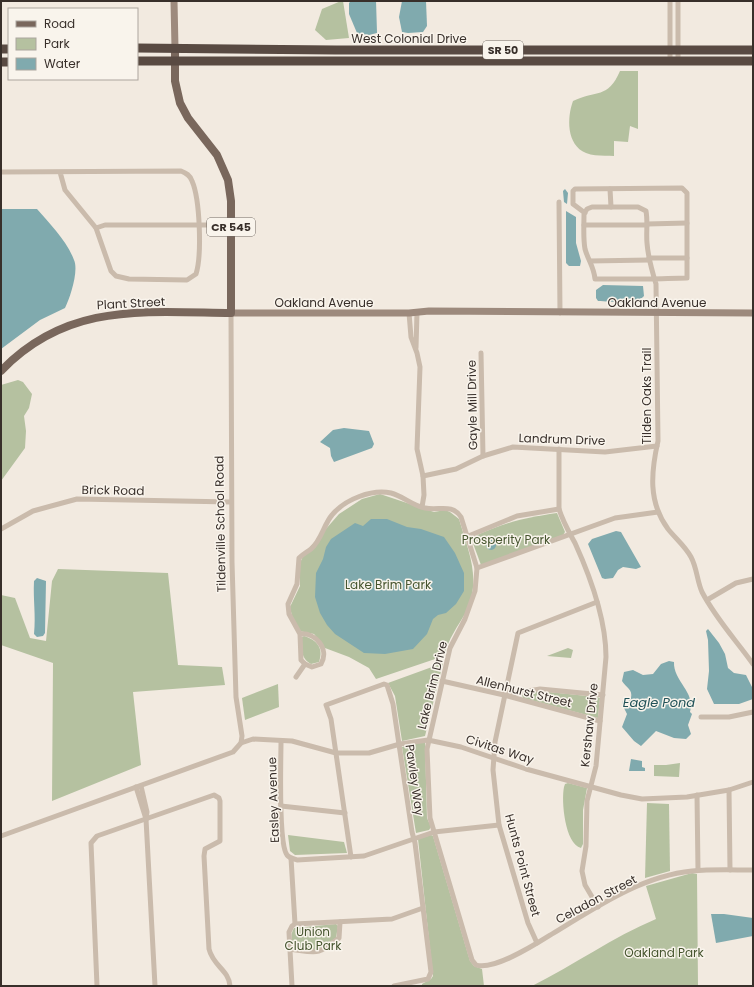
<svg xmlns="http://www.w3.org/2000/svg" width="754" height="987" font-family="Poppins,sans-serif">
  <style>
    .green { fill: #b5c1a0 }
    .water { fill: #80aaae }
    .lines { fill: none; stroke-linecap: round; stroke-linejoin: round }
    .street { stroke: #cabbac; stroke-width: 5 }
    .secondary { stroke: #9d8a7d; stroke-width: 7 }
    .primary { stroke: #79675c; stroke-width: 8 }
    .highway { stroke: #594a42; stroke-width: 9 }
    .labels { text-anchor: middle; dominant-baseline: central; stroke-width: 3; stroke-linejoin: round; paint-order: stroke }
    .shield { fill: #f9f4ec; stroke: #726a64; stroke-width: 1 }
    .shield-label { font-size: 11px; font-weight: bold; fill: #382f2a }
    .street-label { font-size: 12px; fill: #382f2a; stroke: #f9f4ec }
    .park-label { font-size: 12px; fill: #46552f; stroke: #f9f4ec }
    .water-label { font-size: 13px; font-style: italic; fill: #225258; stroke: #f9f4ec }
  </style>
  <rect width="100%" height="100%" fill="#f2eae0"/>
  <g class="green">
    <polygon points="341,1 343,1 349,38 326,40 315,30 322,9"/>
    <path d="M620 71H638V129L630 126 628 142 614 141V156C605 155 595 157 586 153 566 145 567 117 573 101 596 90 608 99 620 71Z"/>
    <polygon points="18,380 23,382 32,394 29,408 24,416 26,431 25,448 1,481 1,385"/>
    <path d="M380 494 434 512 445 510 450 512 459 519C468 550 482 580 466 612 458 626 448 639 444 656L376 679 369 668 349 657 325 648 314 634 299 631 293 621 290 607 300 586V563L304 554 339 514 362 499Z"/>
    <path d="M557 513 565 532 563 535 481 565 471 538C503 523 522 518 557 513Z"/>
    <polygon points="58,569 168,573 178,665 222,667 225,685 133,692 141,765 52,801 53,663 1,645 1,595 15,598 30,638 46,641 52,581"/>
    <path d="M304 636C317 640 324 648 319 662L311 664C300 658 302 648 302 637Z"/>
    <polygon points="568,648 573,650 571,658 547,656"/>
    <polygon points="443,663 425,736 402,741 395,696 388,683"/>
    <polygon points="278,684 279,707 245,720 242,698"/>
    <polygon points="539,691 597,697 600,698 598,718 523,698 522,695"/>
    <polygon points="423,742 425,743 427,818 431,827 429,830 416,833 402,747"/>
    <polygon points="680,763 679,777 654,776 654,765 666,765"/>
    <path d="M568 783 587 788 583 810V844L581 848C565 844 561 801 564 787L565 784Z"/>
    <polygon points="647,803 669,804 670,871 645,878"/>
    <polygon points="288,835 344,842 347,853 295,855 290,851"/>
    <polygon points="431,835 433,836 470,961 474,966 482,969 484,986 422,986 422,984 431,979 433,976 418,839"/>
    <path d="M692 873 697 874 698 986H532C574 965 613 937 656 919L646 886Z"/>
    <path d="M336 924 338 926 336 938 317 950 296 949C291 943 290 934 294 928Z"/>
  </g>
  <g class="water">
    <polygon points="351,1 376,1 377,33 369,35 357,33 349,14 349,3"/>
    <polygon points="402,1 426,1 427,26 423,32 408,33 402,32 399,17"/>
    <polygon points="565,189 568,193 567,204 564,202 563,191"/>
    <path d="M1 209H37C50 224 67 241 74 260 79 271 70 298 65 308L40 320 1 349Z"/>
    <polygon points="566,211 576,217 576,243 581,261 580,266 569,266 566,263"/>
    <path d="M603 285 643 286 644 296C635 306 611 301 598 301L596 298V290Z"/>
    <polygon points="344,428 369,431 374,444 372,448 334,462 331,456 330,448 320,442 333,430"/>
    <polygon points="371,519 387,519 407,527 421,529 444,537 455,553 464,573 464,591 456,604 446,613 438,615 433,619 427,634 413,649 385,654 364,653 335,634 327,625 320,613 315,597 316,573 323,559 326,547 331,539 355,523 363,526"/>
    <polygon points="616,531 621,532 641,567 636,569 623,567 618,570 613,578 605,579 602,578 588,544 592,539"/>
    <circle cx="491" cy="545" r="5"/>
    <path d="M37 578 46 581 45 633 43 636 37 637 34 634C36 615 33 600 34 581Z"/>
    <polygon points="708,629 719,643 725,654 728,668 734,673 746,675 753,689 753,699 739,704 714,704 707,689 709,671 708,640 706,631"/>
    <path d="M669 661 674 662C673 681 696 692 690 712L692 714 688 725 691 734 686 739 674 738 656 731 641 746 634 741 622 727 627 714 622 704 623 700 631 698C633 689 626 688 622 681L624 672 633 670 643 675 653 674 661 664Z"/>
    <polygon points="631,759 642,761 642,767 645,768 645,771 629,771"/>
    <polygon points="711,914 724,914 753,918 753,936 716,943"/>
  </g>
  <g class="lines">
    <g class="street">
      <polyline points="670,62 670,1"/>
      <polyline points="678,62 678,1"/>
      <path d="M1 172 181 171C186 173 190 175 192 181 200 199 202 255 196 274L187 280 129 279 116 276 111 271 96 228 65 190 60 172"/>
      <polyline points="610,189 611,207"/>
      <polyline points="559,202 560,313"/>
      <path d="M585 213 573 204V191L575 189 682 188 687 193V278C674 278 662 279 650 279H595C594 267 588 260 585 249 583 238 584 226 584 214L587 209 592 207H638L646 211C648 222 646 233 647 243 648 257 652 271 656 284L658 441C651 472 648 502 668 529 676 539 685 546 691 557 697 568 697 581 702 592 716 619 736 640 753 664"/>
      <polyline points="647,224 687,223"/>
      <polyline points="584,225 647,225"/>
      <polyline points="96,228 105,225 231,225"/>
      <polyline points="649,258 687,258"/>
      <polyline points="590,261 649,260"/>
      <polyline points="409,313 411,337 417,353 420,367 417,449 423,476 424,495 422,507"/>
      <polyline points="416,348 417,312"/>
      <polyline points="481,353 483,456"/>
      <path d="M559 449V509C563 522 569 532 575 543 590 576 606 620 606 657L596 766 587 801 586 846 582 871 585 885 598 907"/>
      <polyline points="423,476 456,469 483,456 513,447 605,452 657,446"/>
      <polyline points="1,529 33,511 77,499 231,502"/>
      <polyline points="466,537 517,516 559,509"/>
      <polyline points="477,568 615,518 658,512"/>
      <polyline points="707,600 736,583 753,579"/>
      <path d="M300 634C315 632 330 649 321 664L312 667 305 664 301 660 300 634 289 614 288 604 297 584 299 558C303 554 307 552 311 549 321 541 324 524 332 515 345 499 372 489 391 493 403 496 413 506 425 508 439 511 452 503 461 517L477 568 475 591 465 619 450 648 427 749 430 818 472 960 476 965C494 971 536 944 552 934 595 908 641 876 692 871 712 869 733 870 753 870"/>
      <polyline points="296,677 305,664"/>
      <polyline points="442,681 504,695 600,721"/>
      <polyline points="506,695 540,689 603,695"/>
      <polyline points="701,717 729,717 753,712"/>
      <path d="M281 742C281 761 278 843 287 855 289 858 294 859 297 860L364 856 434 832 499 825"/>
      <polyline points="241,743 253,739 292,741 336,753 369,753 400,744 428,740 461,747 526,769 621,795 642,799 687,797 729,790 753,782"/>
      <polyline points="141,786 147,812 146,819 155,986"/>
      <polyline points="136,787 146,819"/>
      <polyline points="729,790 730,870"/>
      <polyline points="697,795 698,870"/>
      <polyline points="281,806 345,813"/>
      <polyline points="1,836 233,752 241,743 242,736 236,697 232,562 231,313"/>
      <polyline points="351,857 331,719 326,705 384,684 387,685 393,704 412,832 415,843 431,972 428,979 394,986"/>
      <polyline points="291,858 295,924"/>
      <polyline points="537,943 528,923 499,825 493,770 495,742 518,633 597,602"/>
      <path d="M290 949C318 953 316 956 339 938L340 922"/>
      <path d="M97 986 91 843 97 836 214 795 219 798 220 801V841L205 849 204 856 209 949C213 966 229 970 230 986"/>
      <polyline points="292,986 289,932 292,926 295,924 392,919 423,908"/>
    </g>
    <g class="secondary">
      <polyline points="174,1 175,48"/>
      <polyline points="231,313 409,313 429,311 753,313"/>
    </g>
    <path class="primary" d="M1 371C67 302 144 312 231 313V201L228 180 217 155 188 118 180 103 175 81V48"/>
    <g class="highway">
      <polyline points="137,48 336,50 753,50"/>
      <polyline points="1,49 9,49"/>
      <polyline points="137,61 753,61"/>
      <polyline points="1,62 9,62"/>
    </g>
  </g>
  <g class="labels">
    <g class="shield">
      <rect x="483" y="41" width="40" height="18" rx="3"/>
      <rect x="207" y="218" width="48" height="18" rx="3"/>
    </g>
    <g class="shield-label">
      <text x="503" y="50">SR 50</text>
      <text x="231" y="227">CR 545</text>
    </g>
    <g class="street-label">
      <text x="409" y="38">West Colonial Drive</text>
      <text x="324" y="302">Oakland Avenue</text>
      <text x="657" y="302">Oakland Avenue</text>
      <text transform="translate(131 303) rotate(-3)">Plant Street</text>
      <text transform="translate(646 396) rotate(-90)">Tilden Oaks Trail</text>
      <text transform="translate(472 405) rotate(-91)">Gayle Mill Drive</text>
      <text transform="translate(562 439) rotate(2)">Landrum Drive</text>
      <text transform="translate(113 490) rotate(1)">Brick Road</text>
      <text transform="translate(220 524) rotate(-91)">Tildenville School Road</text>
      <text transform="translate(432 685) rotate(-76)">Lake Brim Drive</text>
      <text transform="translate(524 691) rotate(14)">Allenhurst Street</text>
      <text transform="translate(589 725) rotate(-84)">Kershaw Drive</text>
      <text transform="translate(500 749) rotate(18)">Civitas Way</text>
      <text transform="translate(415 780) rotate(82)">Pawley Way</text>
      <text transform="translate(273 800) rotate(-92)">Easley Avenue</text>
      <text transform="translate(523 865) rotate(75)">Hunts Point Street</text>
      <text transform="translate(596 899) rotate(-28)">Celadon Street</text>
    </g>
    <g class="park-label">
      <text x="506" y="539">Prosperity Park</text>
      <text x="388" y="584">Lake Brim Park</text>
      <text x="313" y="931">Union<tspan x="313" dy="14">Club Park</tspan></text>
      <text x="664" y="952">Oakland Park</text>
    </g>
    <g class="water-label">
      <text x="659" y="702">Eagle Pond</text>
    </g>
  </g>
  <rect width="754" height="987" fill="none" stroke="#382f2a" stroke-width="4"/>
  <rect x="8" y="8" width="130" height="72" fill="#f9f4ec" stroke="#aca59e"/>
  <rect x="16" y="21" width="20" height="6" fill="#79675c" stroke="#aca59e"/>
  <text x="44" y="28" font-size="12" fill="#382f2a">Road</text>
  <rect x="16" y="38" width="20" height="12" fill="#b5c1a0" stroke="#aca59e"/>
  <text x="44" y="48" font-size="12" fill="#382f2a">Park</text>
  <rect x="16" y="58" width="20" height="12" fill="#80aaae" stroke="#aca59e"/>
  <text x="44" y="68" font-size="12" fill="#382f2a">Water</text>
</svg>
